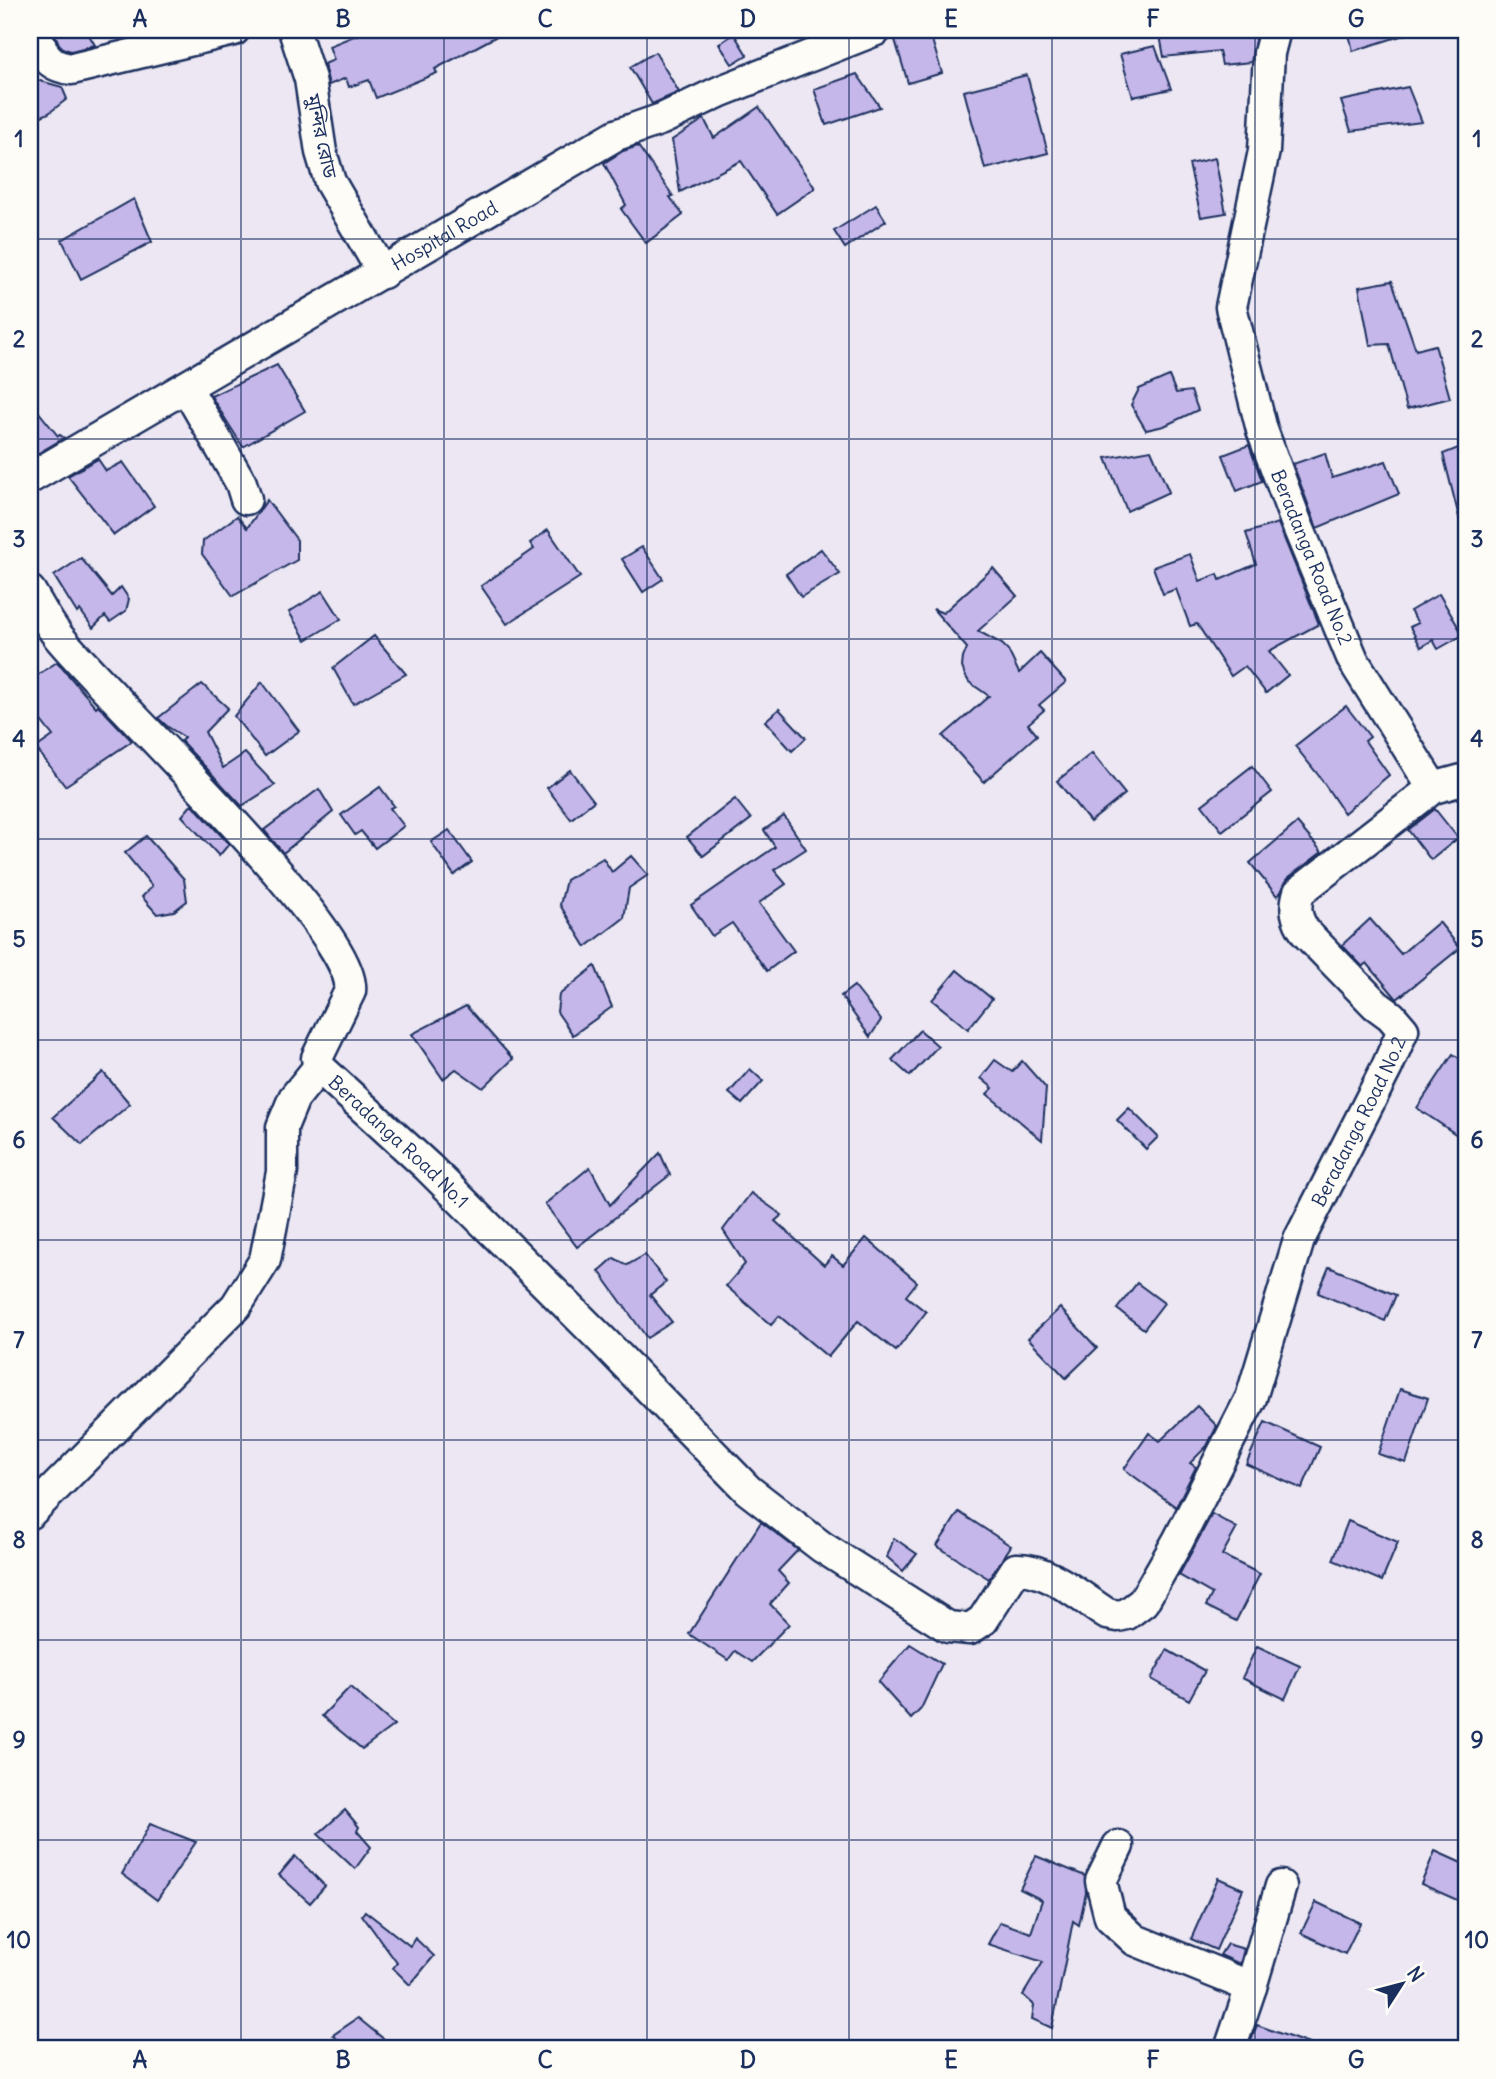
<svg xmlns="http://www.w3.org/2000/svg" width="1496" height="2079" font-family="Delius,'Noto Sans Bengali',sans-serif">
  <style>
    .building { fill: #c5b7e9; stroke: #1b2f5e; stroke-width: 2 }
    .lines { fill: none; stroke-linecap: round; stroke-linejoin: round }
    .minor-casing { stroke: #1b2f5e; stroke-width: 35 }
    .minor { stroke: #fdfcf7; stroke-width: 30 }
    .grid { fill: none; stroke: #1b2f5e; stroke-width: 2; stroke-opacity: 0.55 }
    .labels { text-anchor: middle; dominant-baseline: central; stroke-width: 5; stroke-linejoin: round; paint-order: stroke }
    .street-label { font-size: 19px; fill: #1b2f5e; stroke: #fdfcf7 }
    .neatline { fill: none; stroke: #1b2f5e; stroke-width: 2.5 }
    .grid-label { font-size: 23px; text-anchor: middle; font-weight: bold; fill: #1b2f5e }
  </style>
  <rect width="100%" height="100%" fill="#ece7f3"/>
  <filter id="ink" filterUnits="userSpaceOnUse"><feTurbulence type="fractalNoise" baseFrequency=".0143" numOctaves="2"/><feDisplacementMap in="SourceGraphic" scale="14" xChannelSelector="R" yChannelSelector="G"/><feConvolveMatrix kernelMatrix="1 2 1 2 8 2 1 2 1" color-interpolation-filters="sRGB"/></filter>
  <g filter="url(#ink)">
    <g class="building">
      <polygon points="53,30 86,30 95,45 71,51 64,49 59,44"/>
      <polygon points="369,30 508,30 435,69 437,73 376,98 369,80 349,87 346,78 329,85 324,64 334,60 329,46"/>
      <polygon points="929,30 942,73 908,83 895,40"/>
      <polygon points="1159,30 1257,30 1251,62 1222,65 1219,51 1164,57"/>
      <polygon points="1348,30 1406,30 1407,34 1353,51"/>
      <polygon points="734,34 747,55 732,64 719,44"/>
      <polygon points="1155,46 1171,89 1133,97 1120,54"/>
      <polygon points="655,52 679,92 652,104 630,67"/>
      <polygon points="857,74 880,107 826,125 814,89"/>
      <polygon points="1027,75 1048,153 985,169 964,91"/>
      <polygon points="30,78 62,87 67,99 49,113 30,121"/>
      <polygon points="1408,87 1422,122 1351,131 1341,101"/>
      <polygon points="759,107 815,188 777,214 741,161 680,192 672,140 704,119 714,138"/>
      <polygon points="638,146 673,196 670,197 683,215 646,243 621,209 626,205 604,163 623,151"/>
      <polygon points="1215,158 1226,213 1201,217 1189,164"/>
      <polygon points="134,199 152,242 81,279 62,240"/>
      <polygon points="876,205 886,221 845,248 834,231"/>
      <polygon points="1392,281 1416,350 1435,345 1450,398 1407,409 1389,344 1370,345 1359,287"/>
      <polygon points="277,365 305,411 243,447 211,396"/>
      <polygon points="1169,376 1176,393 1191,391 1198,410 1164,426 1146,430 1131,405 1139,389"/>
      <polygon points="30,401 58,436 60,435 64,438 30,458"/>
      <polygon points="1249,445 1262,481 1237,491 1223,455"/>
      <polygon points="1466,445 1466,520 1460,521 1443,454"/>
      <polygon points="1151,450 1169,492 1127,511 1106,458"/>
      <polygon points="1325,453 1332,478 1386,461 1399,494 1317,528 1293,464"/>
      <polygon points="98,459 106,471 123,462 154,506 114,535 68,476"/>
      <polygon points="267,500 297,540 297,560 233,596 202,554 203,541 237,516 247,528"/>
      <polygon points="1278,523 1319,624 1269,651 1288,675 1266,693 1245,666 1231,676 1197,624 1190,626 1176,589 1163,594 1153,567 1190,554 1200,581 1218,574 1220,580 1256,564 1246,533"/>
      <polygon points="548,530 580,577 507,624 481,586 534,549 530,543"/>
      <polygon points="642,547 663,579 643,592 622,559"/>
      <polygon points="821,549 840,574 801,597 786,574"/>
      <polygon points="81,558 112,596 121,587 129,599 126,611 110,622 105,616 93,628 80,610 77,613 54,576"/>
      <polygon points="993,568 1017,596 978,631 1002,644 1008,650 1019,673 1040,653 1066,682 1039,705 1044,710 1028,724 1037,735 984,782 943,736 989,696 969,682 965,675 962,667 963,658 967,648 933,609 943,613"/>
      <polygon points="323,591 341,619 306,640 289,612"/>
      <polygon points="1439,594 1463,635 1438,649 1433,640 1421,647 1410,627 1418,623 1410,611"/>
      <polygon points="374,636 406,674 353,704 333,668"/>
      <polygon points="57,662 96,707 98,705 132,741 65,786 36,748 53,736 30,707 30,680"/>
      <polygon points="262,682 299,731 265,756 234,716"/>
      <polygon points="202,684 228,708 205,732 223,768 245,753 275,785 242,806 181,741 184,737 168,727 158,718"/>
      <polygon points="1346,706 1370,737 1365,741 1389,775 1344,813 1319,776 1295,746"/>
      <polygon points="779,709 806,738 792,751 765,721"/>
      <polygon points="1092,753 1125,794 1090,822 1057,781"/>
      <polygon points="1252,766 1272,792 1222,831 1202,805"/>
      <polygon points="570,770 594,801 571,819 547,788"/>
      <polygon points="380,787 394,806 390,808 404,826 375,848 361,831 355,835 341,815"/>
      <polygon points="319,789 333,812 283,853 264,830"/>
      <polygon points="735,799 751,819 703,856 687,837"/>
      <polygon points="192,804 229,844 219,856 182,816"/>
      <polygon points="1435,809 1458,838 1431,860 1408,830"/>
      <polygon points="784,816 806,849 774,870 786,884 759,903 794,951 767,971 732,923 712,936 691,905 775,847 764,830"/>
      <polygon points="1297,823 1322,852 1288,878 1281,892 1277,896 1250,863"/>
      <polygon points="449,830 472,862 454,875 431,842"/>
      <polygon points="146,836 184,879 187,901 174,911 157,914 142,897 152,886 125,853"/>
      <polygon points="631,856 648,875 629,888 624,918 586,947 560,905 566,880 603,858 612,872"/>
      <polygon points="1370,919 1401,954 1439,922 1460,948 1397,999 1367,963 1363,967 1342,945"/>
      <polygon points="595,966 612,1007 573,1035 557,1012 559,995"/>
      <polygon points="957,970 992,999 968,1029 932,1000"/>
      <polygon points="854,986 881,1020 870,1037 841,996"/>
      <polygon points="466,1006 513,1059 483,1088 456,1069 443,1079 412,1034"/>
      <polygon points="920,1030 938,1046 910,1076 892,1060"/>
      <polygon points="1453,1054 1466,1063 1466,1141 1417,1108"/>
      <polygon points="995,1060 1012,1072 1022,1061 1046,1088 1042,1140 987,1094 993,1088 981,1078"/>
      <polygon points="750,1069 763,1081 742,1104 729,1093"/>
      <polygon points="103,1072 130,1104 82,1145 53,1117"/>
      <polygon points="1129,1108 1158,1137 1146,1149 1117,1120"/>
      <polygon points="660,1153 670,1175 577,1247 545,1204 590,1167 610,1205"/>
      <polygon points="751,1193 782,1215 775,1221 824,1265 832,1256 843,1265 866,1238 917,1282 906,1296 926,1312 896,1351 858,1321 828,1357 779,1316 771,1325 726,1286 745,1264 723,1230"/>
      <polygon points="645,1255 666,1282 650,1295 672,1322 647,1338 599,1271 614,1258 627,1265"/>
      <polygon points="1329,1267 1396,1295 1385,1321 1318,1293"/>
      <polygon points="1137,1283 1164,1303 1144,1329 1117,1309"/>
      <polygon points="1060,1308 1097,1348 1066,1378 1028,1338"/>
      <polygon points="1400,1389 1428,1398 1406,1463 1378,1454"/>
      <polygon points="1197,1406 1217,1426 1207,1446 1190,1463 1196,1467 1176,1507 1124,1469 1149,1433 1160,1441"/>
      <polygon points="1265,1422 1320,1447 1302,1489 1246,1464"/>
      <polygon points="959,1512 1011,1546 989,1579 937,1546"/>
      <polygon points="1212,1514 1237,1528 1222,1555 1260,1574 1236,1621 1206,1606 1212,1594 1179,1575"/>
      <polygon points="1348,1521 1398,1542 1382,1581 1333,1560"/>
      <polygon points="761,1522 798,1550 778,1571 789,1583 770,1604 789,1624 752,1662 735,1651 728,1660 689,1634"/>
      <polygon points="894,1538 917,1554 903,1571 887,1557"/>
      <polygon points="910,1644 942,1664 921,1709 911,1719 878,1682"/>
      <polygon points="1257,1646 1300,1666 1285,1699 1242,1678"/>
      <polygon points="1167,1650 1205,1671 1189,1700 1151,1679"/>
      <polygon points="350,1687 394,1725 362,1749 322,1716"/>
      <polygon points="345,1810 359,1827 357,1831 371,1847 355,1869 318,1834"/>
      <polygon points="150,1824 196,1842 157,1900 122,1874"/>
      <polygon points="1435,1851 1466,1865 1466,1904 1421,1884"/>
      <polygon points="295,1856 325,1886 310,1903 279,1875"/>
      <polygon points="1036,1856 1085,1876 1086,1893 1079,1925 1073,1921 1052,2028 1032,2019 1034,2005 1023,1995 1043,1962 988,1944 1000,1922 1031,1933 1042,1900 1020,1889"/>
      <polygon points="1218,1878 1243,1889 1216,1950 1191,1939"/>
      <polygon points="1316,1902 1360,1923 1345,1954 1301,1933"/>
      <polygon points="365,1911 410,1946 415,1938 434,1956 410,1985 393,1968 397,1963 362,1915"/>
      <polygon points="1227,1944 1244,1949 1240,1964 1220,1955"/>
      <polygon points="358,2018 396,2049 347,2049 333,2035"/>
      <polygon points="1257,2025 1317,2047 1317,2049 1248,2049"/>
    </g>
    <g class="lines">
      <g class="minor-casing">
        <g id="minor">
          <path d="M35 30C43 53 45 66 72 69L234 30"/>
          <polyline points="294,30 310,79 321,152 330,182 383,273"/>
          <polyline points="186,387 241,483 246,499"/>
          <path id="s1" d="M30 478 616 135 662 119 721 91 876 30"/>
          <path id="s2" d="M30 591C39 606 47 622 58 636 105 695 359 932 350 991L317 1058 319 1067 428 1167 605 1343 748 1490 822 1547 948 1627 970 1629 983 1620 1016 1569C1046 1567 1082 1598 1107 1614L1118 1616 1127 1614 1143 1602 1178 1541 1251 1398 1299 1240 1387 1067 1403 1030 1391 1016 1376 1005 1306 933C1296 919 1294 908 1299 892L1433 788 1353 660 1296 522 1262 430 1231 307 1264 151 1269 53 1275 30"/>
          <polyline points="1433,788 1466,779"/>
          <polyline points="30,1513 236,1306 265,1260 282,1172 282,1127 294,1098 319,1067"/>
          <polyline points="1118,1846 1101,1881 1110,1917 1135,1940 1251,1987"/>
          <polyline points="1230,2049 1251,1987 1281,1886"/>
        </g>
      </g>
      <use href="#minor" class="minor"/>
    </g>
  </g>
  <path class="grid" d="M241 30V2049M444 30V2049M647 30V2049M849 30V2049M1052 30V2049M1255 30V2049M30 239H1466M30 439H1466M30 639H1466M30 839H1466M30 1040H1466M30 1240H1466M30 1440H1466M30 1640H1466M30 1840H1466"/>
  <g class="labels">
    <g class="street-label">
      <text transform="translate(322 136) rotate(78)">মুন্দির রোড</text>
      <text stroke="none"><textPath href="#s1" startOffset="480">Hospital Road</textPath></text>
      <text transform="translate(1312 557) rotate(68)">Beradanga Road No.2</text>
      <text stroke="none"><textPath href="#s2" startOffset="2217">Beradanga Road No.2</textPath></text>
      <text stroke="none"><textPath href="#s2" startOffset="710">Beradanga Road No.1</textPath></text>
    </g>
  </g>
  <rect width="1496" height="2079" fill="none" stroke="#fdfcf7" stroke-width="77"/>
  <g transform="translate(1402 1984) rotate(54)" stroke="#fdfcf7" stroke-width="5" paint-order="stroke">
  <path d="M0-5L12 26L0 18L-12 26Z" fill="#1b2f5e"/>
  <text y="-10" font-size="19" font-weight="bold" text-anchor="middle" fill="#1b2f5e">N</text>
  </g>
  <rect x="38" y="38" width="1420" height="2002" class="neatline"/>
  <g class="grid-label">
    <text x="140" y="27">A</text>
    <text x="343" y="27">B</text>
    <text x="545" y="27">C</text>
    <text x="748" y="27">D</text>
    <text x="951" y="27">E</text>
    <text x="1153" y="27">F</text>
    <text x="1356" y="27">G</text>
    <text x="19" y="147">1</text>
    <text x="1477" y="147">1</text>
    <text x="19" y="347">2</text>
    <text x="1477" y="347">2</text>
    <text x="19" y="547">3</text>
    <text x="1477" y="547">3</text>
    <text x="19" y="747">4</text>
    <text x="1477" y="747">4</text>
    <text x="19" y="947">5</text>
    <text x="1477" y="947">5</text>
    <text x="19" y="1148">6</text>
    <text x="1477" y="1148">6</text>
    <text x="19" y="1348">7</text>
    <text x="1477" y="1348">7</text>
    <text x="19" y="1548">8</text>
    <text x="1477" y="1548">8</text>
    <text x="19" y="1748">9</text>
    <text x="1477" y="1748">9</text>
    <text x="19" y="1948">10</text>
    <text x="1477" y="1948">10</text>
    <text x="140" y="2068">A</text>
    <text x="343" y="2068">B</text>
    <text x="545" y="2068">C</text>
    <text x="748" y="2068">D</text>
    <text x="951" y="2068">E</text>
    <text x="1153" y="2068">F</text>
    <text x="1356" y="2068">G</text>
  </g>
</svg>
